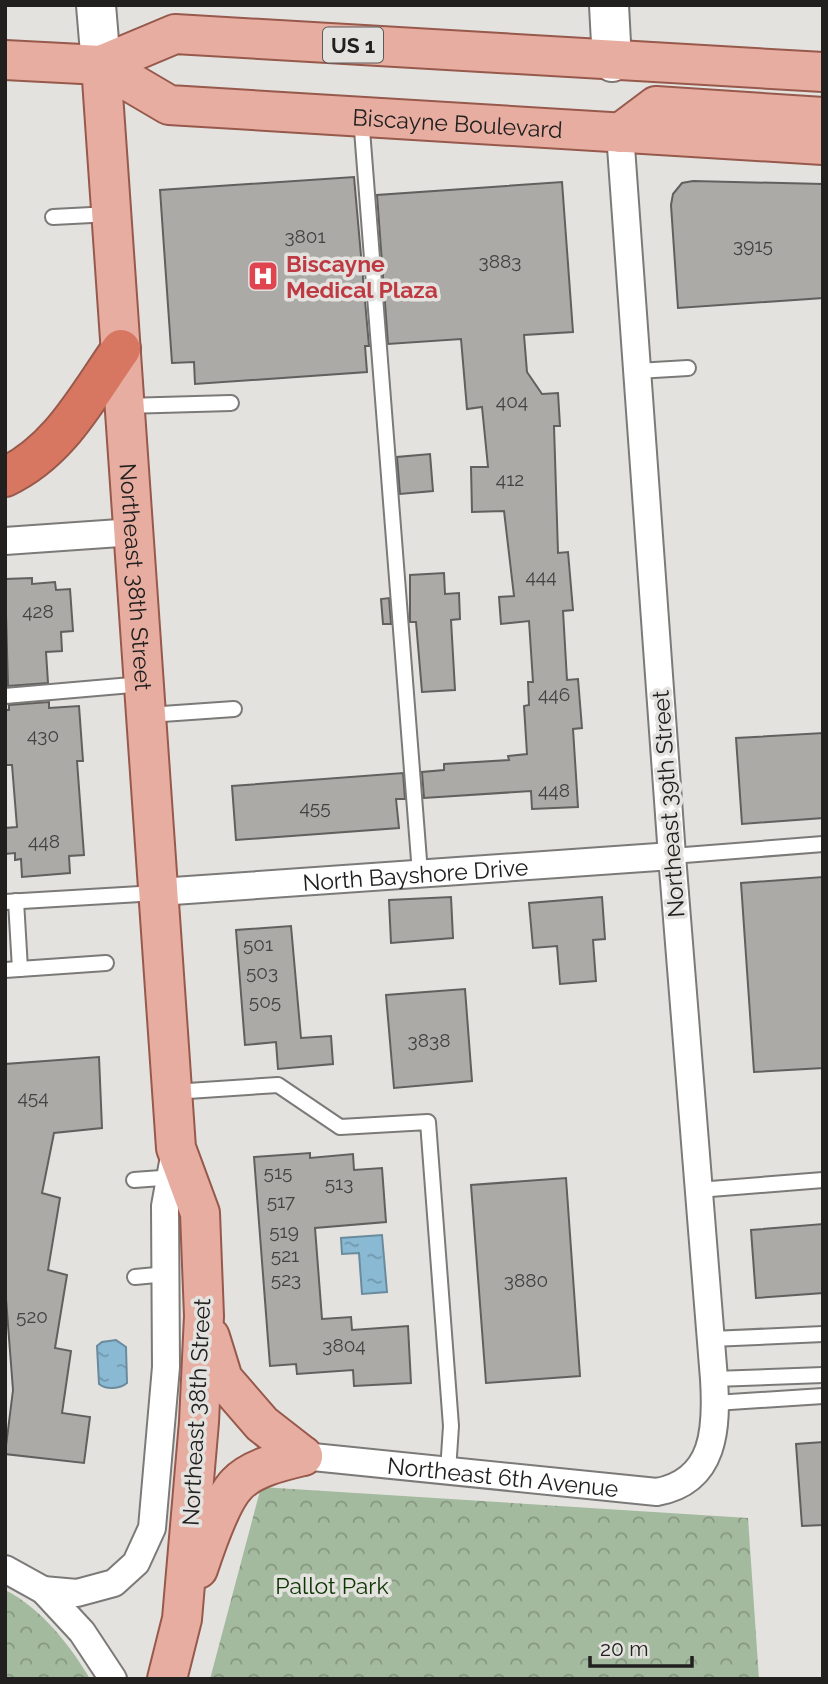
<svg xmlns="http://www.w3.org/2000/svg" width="828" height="1684" font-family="Raleway,sans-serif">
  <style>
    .park { fill: url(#park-crowns) }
    .water { fill: url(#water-ripples); stroke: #6a8b9e; stroke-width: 2 }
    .building { fill: #abaaa7; stroke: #61605e; stroke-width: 2 }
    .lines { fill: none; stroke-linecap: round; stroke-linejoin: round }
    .lane-casing { stroke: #7b7a78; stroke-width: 18 }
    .street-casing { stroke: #7b7a78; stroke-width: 30 }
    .secondary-casing { stroke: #7b7a78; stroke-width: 42 }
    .primary-casing { stroke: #97594b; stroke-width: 42 }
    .highway-casing { stroke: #97594b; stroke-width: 42 }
    .lane { stroke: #fff; stroke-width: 14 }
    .street { stroke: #fff; stroke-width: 26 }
    .secondary { stroke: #fff; stroke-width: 38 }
    .primary { stroke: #e7ada1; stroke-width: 38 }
    .highway { stroke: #d77762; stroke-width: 38 }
    .labels { text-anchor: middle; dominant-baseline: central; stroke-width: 7; stroke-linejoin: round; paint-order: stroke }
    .number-label { font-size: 19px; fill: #444241 }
    .shield { fill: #e3e2df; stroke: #5b5a59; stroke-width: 2 }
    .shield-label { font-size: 21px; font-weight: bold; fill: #21201f }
    .street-label { font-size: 23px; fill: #21201f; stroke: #e3e2df }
    .health-label { font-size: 23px; font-weight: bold; fill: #be3a42; stroke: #e3e2df; text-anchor: start }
    .park-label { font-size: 23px; fill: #0c3500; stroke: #e3e2df }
  </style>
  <defs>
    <pattern id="park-crowns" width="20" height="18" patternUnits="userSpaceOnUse" patternTransform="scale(1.75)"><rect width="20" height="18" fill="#a4ba9e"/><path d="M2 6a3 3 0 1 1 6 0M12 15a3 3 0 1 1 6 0" fill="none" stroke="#859780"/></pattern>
    <pattern id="water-ripples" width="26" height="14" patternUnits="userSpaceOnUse" patternTransform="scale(1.75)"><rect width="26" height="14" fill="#8ab9d4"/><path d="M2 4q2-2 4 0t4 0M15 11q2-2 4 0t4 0" fill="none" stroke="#7096ab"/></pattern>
  </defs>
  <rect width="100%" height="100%" fill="#e3e2df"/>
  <g class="park">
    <polygon points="261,1487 748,1518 759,1679 210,1679"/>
    <path d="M5 1590C41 1608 70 1645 90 1679H5Z"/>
  </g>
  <g class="water">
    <polygon points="382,1235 387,1292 362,1294 359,1253 342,1254 341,1238"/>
    <path d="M116 1340 126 1347 127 1383C120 1389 106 1390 99 1384L97 1346 102 1342Z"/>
  </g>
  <g class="building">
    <polygon points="354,177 369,346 365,346 367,372 195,384 194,362 172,363 160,190"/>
    <polygon points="693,181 823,184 823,298 678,308 671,205 673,194 682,183"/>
    <polygon points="562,182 573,332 524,335 527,372 542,394 558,393 560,426 554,426 558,553 568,552 573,610 563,611 567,680 578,679 582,728 573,729 578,807 532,809 531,791 424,798 422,772 444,770 444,764 509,760 508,756 527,754 524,706 529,705 528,682 533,682 529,621 501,624 499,597 514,596 504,511 472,512 471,467 488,467 482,407 467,409 461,339 388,344 377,195"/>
    <polygon points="430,454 433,491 400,494 397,457"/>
    <polygon points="444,573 445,594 459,593 460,619 451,620 455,690 422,692 416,622 410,622 410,575"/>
    <polygon points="32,578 32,584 55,582 56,590 70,589 73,631 61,632 62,651 46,652 48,683 8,686 5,579"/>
    <polygon points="389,598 391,624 383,624 381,599"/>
    <polygon points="49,702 49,708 79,706 83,761 77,761 84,855 69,856 70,873 22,877 21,859 15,860 15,853 5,854 5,828 17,827 12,765 5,765 5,710 9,710 9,705"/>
    <polygon points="823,733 823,818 742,824 736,738"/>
    <polygon points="403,773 405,799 396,799 399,828 236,840 232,786"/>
    <polygon points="823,877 823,1068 754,1072 741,883"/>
    <polygon points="451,897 453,938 391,943 389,900"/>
    <polygon points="602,897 605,939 593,940 596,981 560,984 557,946 533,948 529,903"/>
    <polygon points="291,926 301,1038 331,1036 333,1064 278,1069 276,1042 245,1045 236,930"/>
    <polygon points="465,989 472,1081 394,1088 386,995"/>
    <polygon points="99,1057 102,1128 54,1133 42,1193 60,1198 48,1270 67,1275 55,1348 71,1351 62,1413 90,1417 84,1463 5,1454 13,1390 5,1286 5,1064"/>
    <polygon points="310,1153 310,1158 353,1154 354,1170 382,1168 386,1222 315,1228 322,1319 351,1317 352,1330 408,1326 411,1383 354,1386 353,1370 297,1374 296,1364 270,1366 254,1157"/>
    <polygon points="566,1178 580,1376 486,1383 471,1185"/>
    <polygon points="823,1224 823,1293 756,1298 751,1230"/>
    <polygon points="823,1442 823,1525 802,1526 796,1444"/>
  </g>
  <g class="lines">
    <g class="lane-casing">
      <g id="lane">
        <polyline points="361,117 420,873"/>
        <polyline points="53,217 111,214"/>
        <polyline points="637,371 688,368"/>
        <polyline points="125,406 231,403"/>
        <polyline points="5,696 143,684"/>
        <polyline points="148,715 234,709"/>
        <polyline points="672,856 823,844"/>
        <polyline points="16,901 20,969"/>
        <polyline points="5,902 157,893"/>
        <polyline points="5,970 106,963"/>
        <polyline points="173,1092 278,1085 340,1127 428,1122 451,1426 448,1471"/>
        <polyline points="134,1180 175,1177"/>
        <polyline points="698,1190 823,1180"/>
        <polyline points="135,1277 167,1274"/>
        <polyline points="711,1339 823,1334"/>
        <polyline points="714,1379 823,1375"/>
        <polyline points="715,1403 823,1396"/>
      </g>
    </g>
    <g class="street-casing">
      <g id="street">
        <polyline points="5,541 134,532"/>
        <path id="s1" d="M159 892 672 856"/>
        <path id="s2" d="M303 1456 657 1492C716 1481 717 1427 714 1379L672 856 620 133"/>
        <polyline points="5,1569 43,1590 82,1632 113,1679"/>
        <polyline points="43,1590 77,1593 114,1583 136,1563 152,1528 166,1367 165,1206 175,1151"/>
      </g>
    </g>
    <g class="secondary-casing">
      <g id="secondary">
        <polyline points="96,5 101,65"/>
        <polyline points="609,5 612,62"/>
      </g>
    </g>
    <g class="primary-casing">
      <g id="primary">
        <polyline points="5,60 101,65 175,34 823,72"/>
        <path id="s3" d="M101 65 176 1148 200 1213 204 1316 199 1422 182 1619 167 1679"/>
        <path id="s4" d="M101 65 169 105 823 145"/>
        <polyline points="620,133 656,106 823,117"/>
        <polyline points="210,1337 223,1379 262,1424 303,1456"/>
        <path d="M198 1569C205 1548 222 1499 237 1484 252 1468 282 1461 303 1456"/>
      </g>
    </g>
    <g class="highway-casing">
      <path id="highway" d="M5 477C60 451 87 397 121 349"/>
    </g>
    <use href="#lane" class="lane"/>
    <use href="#street" class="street"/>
    <use href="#secondary" class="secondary"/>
    <use href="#primary" class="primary"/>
    <use href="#highway" class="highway"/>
  </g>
  <defs>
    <g id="hospital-square" transform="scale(1.575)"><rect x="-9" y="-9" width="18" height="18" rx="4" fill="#e0444e" stroke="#e3e2df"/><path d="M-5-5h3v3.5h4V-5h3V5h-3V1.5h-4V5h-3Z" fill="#fff"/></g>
  </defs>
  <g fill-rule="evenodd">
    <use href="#hospital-square" x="263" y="276"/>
  </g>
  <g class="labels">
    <g class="number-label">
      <text x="305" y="236">3801</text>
      <text x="753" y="245">3915</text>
      <text x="500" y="261">3883</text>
      <text x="512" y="401">404</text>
      <text x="510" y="479">412</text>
      <text x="541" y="576">444</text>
      <text x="38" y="611">428</text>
      <text x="554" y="694">446</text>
      <text x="43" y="735">430</text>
      <text x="554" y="790">448</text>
      <text x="315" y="807">455</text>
      <text x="44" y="841">448</text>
      <text x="258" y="944">501</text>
      <text x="262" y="972">503</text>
      <text x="265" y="1001">505</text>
      <text x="429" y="1040">3838</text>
      <text x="33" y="1097">454</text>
      <text x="278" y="1172">515</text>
      <text x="339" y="1183">513</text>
      <text x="281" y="1201">517</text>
      <text x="284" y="1231">519</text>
      <text x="285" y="1255">521</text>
      <text x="286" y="1279">523</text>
      <text x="526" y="1280">3880</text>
      <text x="32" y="1316">520</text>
      <text x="344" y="1345">3804</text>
    </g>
    <rect class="shield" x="323" y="27.5" width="60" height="35" rx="5"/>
    <g class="shield-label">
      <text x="353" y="45">US 1</text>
    </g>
    <g class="street-label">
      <text stroke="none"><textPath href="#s4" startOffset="368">Biscayne Boulevard</textPath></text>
      <text stroke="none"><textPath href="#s3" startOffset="513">Northeast 38th Street</textPath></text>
      <text transform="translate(668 804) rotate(-94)">Northeast 39th Street</text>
      <text stroke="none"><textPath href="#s1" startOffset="257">North Bayshore Drive</textPath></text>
      <text transform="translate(196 1412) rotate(-87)">Northeast 38th Street</text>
      <text stroke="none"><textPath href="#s2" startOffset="201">Northeast 6th Avenue</textPath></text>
    </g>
    <g class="health-label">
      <text x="286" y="263">Biscayne<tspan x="286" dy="26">Medical Plaza</tspan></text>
    </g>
    <g class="park-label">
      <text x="332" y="1585">Pallot Park</text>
    </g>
  </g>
  <rect width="828" height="1684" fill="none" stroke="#21201f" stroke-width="14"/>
  <path d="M590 1656v10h102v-10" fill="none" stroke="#21201f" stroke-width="3.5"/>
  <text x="600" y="1656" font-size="21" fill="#21201f" stroke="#e3e2df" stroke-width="5" paint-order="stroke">20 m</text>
</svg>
